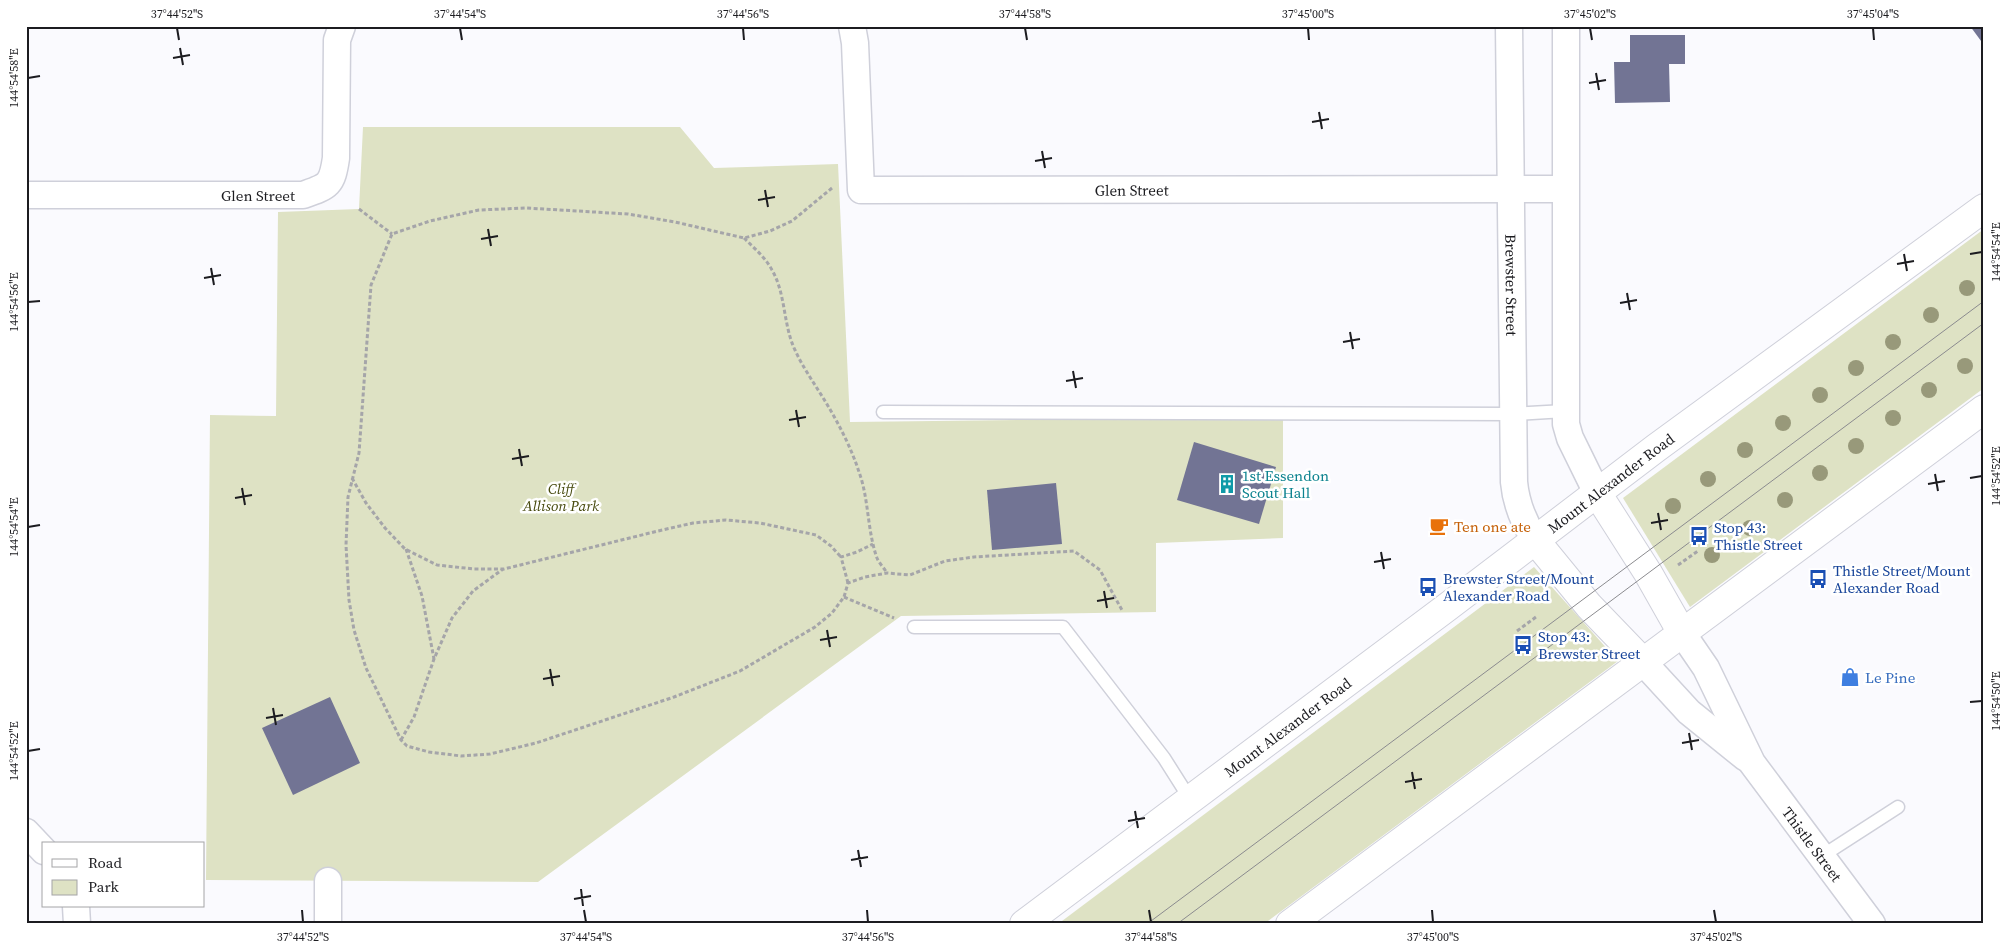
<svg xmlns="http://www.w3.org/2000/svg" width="2010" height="950" font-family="'Source Serif 4',serif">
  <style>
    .green { fill: #dee2c4 }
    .building { fill: #727494 }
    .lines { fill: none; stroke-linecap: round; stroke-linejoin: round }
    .service-casing { stroke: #cfd0da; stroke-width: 15 }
    .minor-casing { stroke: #cfd0da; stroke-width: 29 }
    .primary-casing { stroke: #cfd0da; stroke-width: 30 }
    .path { stroke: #a5a5a9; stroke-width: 3; stroke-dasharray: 4 2.5; stroke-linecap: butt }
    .service { stroke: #fff; stroke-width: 12 }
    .minor { stroke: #fff; stroke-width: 26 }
    .primary { stroke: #fff; stroke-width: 28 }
    .tram { stroke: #8b8b8f; stroke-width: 1 }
    .tree { fill: #98997a }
    .ticks { fill: none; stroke: #1c1c20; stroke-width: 2 }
    .labels { text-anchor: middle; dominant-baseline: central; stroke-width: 5; stroke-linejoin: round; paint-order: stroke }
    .street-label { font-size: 15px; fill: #1c1c20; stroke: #fff }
    .culture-label { font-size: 15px; fill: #0d838f; stroke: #fff; text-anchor: start }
    .park-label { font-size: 15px; font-style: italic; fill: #474a0e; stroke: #fff }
    .food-label { font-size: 15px; fill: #c56008; stroke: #fff; text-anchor: start }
    .transit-label { font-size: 15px; fill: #164399; stroke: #fff; text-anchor: start }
    .shop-label { font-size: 15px; fill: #366cbe; stroke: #fff; text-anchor: start }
    .neatline { fill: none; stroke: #1c1c20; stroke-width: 2 }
    .ticks-label { font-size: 12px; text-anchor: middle; fill: #1c1c20 }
  </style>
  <rect width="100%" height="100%" fill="#fafafe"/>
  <g class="green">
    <polygon points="363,127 680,127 714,168 838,164 850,422 1283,417 1283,538 1156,543 1156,612 901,616 538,882 206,880 210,415 276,416 278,212 359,209"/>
    <polygon points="1984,229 1984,388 1690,607 1623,498"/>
    <polygon points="1534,567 1618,661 1264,924 1058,924"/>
  </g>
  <g class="building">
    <polygon points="1970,26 1984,26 1984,45"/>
    <polygon points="1630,35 1685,35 1685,64 1669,64 1670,102 1615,103 1614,62 1630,62"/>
    <polygon points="1194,442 1276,467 1259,524 1177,500"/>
    <polygon points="1056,483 1062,544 992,550 987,490"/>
    <polygon points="330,697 360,763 293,795 262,728"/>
  </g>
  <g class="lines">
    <g class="service-casing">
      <g id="service">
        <polyline points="883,412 1513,414 1565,411"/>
        <polyline points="914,627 1063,627 1164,758 1190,799"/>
        <polyline points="1822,856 1898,807"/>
      </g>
    </g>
    <g class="minor-casing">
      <g id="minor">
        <path id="s1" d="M852 26 855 43 861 190 1565 189"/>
        <path id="s2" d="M1509 26 1514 482C1516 504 1523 521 1535 540"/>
        <polyline points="1566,26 1566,424 1570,438 1597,493"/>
        <path id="s3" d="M26 195H303C329 186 332 185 336 158L337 40 342 26"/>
        <path id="s4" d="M1682 633 1706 668 1752 763 1872 924"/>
        <polyline points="1643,662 1689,712 1746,758"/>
        <polyline points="26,832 44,851"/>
        <polyline points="328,881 328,924"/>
        <polyline points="76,906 77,924"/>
      </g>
    </g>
    <g class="primary-casing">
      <g id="primary">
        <polyline points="1597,493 1648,573 1682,633"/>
        <polyline points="1535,540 1589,606 1643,662"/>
        <path id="s5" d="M1024 924 1446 608 1656 448 1984 208"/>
        <polyline points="1290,924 1984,409"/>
      </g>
    </g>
    <g class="path">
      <polyline points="832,188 792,221 770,231 744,238 675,222 628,214 526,208 479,210 430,221 392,234 371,285 359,453 348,497 346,545 349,600 354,630 366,668 401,740 407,746 429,752 461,756 490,754 536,743 674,697 740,671 815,627 832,613 844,597 848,583 865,577 887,573 910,575 945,561 974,557 1074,551 1100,570 1123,612"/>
      <polyline points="359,209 392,234"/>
      <path d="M744 238C754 248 765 257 772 270 786 294 783 325 795 350 804 370 817 387 828 406 840 426 852 450 859 472 869 499 867 530 877 558 879 563 884 568 887 573"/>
      <polyline points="352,478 366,503 385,528 405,549 437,565 474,569 504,569 658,531 693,523 726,520 760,523 816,535 831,546 841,557"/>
      <polyline points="406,549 422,596 434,659"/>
      <polyline points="1678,565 1698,551"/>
      <polyline points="848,583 841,557 857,552 873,544"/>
      <polyline points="844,597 894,618"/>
      <polyline points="1517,631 1536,617"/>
      <polyline points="401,740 414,717 434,659 452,618 473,591 503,569"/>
    </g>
    <use href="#service" class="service"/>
    <use href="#minor" class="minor"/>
    <use href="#primary" class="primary"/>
    <g class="tram">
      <polyline points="1147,924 1984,301"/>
      <polyline points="1177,924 1984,323"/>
    </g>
  </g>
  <g class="tree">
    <circle cx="1967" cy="288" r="8"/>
    <circle cx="1931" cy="315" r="8"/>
    <circle cx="1893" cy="342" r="8"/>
    <circle cx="1965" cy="366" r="8"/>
    <circle cx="1856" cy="368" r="8"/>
    <circle cx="1929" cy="390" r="8"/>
    <circle cx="1820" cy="395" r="8"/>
    <circle cx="1893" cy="418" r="8"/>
    <circle cx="1783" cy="423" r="8"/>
    <circle cx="1856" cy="446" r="8"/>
    <circle cx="1745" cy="450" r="8"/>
    <circle cx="1820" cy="473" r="8"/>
    <circle cx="1708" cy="479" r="8"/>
    <circle cx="1785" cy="500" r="8"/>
    <circle cx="1673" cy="506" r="8"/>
    <circle cx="1750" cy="528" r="8"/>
    <circle cx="1712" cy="555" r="8"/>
  </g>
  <path class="ticks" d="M177 28 179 40M460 28 462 40M743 28 744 40M1025 28 1027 40M1308 28 1309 40M1590 28 1592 40M1873 28 1874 40M180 48 183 65M173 58 190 55M1596 73 1599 90M28 78 40 76M1589 83 1606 80M1319 112 1322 129M1312 122 1329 119M1042 151 1045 168M1035 161 1052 158M765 190 768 207M758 200 775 197M488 229 491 246M481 239 498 236M1904 254 1907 271M1970 254 1982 252M1897 264 1914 261M211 268 214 285M204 278 221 275M1627 293 1630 310M28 302 40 301M1620 303 1637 300M1350 332 1353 349M1343 342 1360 339M1073 371 1076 388M1066 381 1083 378M796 410 799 427M789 420 806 417M519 449 522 466M512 459 529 456M1935 474 1938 491M1970 478 1982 476M1928 484 1945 481M242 488 245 505M235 498 252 495M1658 513 1661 530M1651 523 1668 520M28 527 40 525M1381 552 1384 569M1374 562 1391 559M1104 591 1107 608M1097 601 1114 598M827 630 830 647M820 640 837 637M550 669 553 686M543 679 560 676M1970 702 1982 701M273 708 276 725M266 718 283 715M1689 733 1692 750M1682 743 1699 740M28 751 40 749M1412 772 1415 789M1405 782 1422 779M1135 811 1138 828M1128 821 1145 818M858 850 861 867M851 860 868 857M581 889 583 906M574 899 591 896M302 910 303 922M584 910 586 922M867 910 868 922M1149 910 1151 922M1432 910 1433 922M1714 910 1716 922"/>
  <defs>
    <g id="building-bare" transform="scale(1.5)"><path d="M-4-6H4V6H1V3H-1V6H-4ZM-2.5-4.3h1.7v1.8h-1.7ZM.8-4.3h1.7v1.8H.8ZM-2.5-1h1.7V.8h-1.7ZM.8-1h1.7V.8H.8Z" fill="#0f9aa8" stroke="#fff" stroke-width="2.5" paint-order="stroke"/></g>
    <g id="cafe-bare" transform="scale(1.5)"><path d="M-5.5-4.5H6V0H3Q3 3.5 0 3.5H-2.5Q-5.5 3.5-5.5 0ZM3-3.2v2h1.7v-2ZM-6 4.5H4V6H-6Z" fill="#e8710a" stroke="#fff" stroke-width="2.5" paint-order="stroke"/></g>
    <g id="bus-bare" transform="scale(1.5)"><path d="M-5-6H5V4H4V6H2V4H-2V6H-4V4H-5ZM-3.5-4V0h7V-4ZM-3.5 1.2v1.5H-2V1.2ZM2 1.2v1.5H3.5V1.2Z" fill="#1a4fb4" stroke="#fff" stroke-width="2.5" paint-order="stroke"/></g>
    <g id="shop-bare" transform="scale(1.5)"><path d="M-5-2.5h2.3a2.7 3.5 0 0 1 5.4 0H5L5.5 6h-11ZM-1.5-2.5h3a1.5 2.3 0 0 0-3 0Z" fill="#3f7fe0" stroke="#fff" stroke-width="2.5" paint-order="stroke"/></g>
  </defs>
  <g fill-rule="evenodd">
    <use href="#building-bare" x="1227" y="484"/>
    <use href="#cafe-bare" x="1439" y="526"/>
    <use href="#bus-bare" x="1699" y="536"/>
    <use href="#bus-bare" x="1818" y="579"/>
    <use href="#bus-bare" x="1428" y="587"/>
    <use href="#bus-bare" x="1523" y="645"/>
    <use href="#shop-bare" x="1850" y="677"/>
  </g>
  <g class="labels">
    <g class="street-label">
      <text stroke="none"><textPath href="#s1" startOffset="435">Glen Street</textPath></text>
      <text stroke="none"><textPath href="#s3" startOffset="232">Glen Street</textPath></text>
      <text stroke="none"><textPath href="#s2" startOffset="259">Brewster Street</textPath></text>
      <text stroke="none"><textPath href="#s5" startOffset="734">Mount Alexander Road</textPath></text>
      <text stroke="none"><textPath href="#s5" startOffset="329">Mount Alexander Road</textPath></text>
      <text stroke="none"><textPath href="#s4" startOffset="249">Thistle Street</textPath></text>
    </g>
    <g class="culture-label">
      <text x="1242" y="475">1st Essendon<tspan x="1242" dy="17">Scout Hall</tspan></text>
    </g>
    <g class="park-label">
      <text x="561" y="488">Cliff<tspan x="561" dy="17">Allison Park</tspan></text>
    </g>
    <g class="food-label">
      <text x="1454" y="526">Ten one ate</text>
    </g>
    <g class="transit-label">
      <text x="1714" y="527">Stop 43:<tspan x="1714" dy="17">Thistle Street</tspan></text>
      <text x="1833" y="570">Thistle Street/Mount<tspan x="1833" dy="17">Alexander Road</tspan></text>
      <text x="1443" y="578">Brewster Street/Mount<tspan x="1443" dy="17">Alexander Road</tspan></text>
      <text x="1538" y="636">Stop 43:<tspan x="1538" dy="17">Brewster Street</tspan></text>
    </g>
    <g class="shop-label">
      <text x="1865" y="677">Le Pine</text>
    </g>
  </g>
  <rect width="2010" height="950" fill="none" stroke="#ffffff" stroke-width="55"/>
  <rect x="42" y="842" width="162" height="65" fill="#ffffff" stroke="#a4a4a6"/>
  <rect x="52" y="859" width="25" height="8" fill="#ffffff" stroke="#a4a4a6"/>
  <text x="88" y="868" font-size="15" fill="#1c1c20">Road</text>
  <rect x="52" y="880" width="25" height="15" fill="#dee2c4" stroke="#a4a4a6"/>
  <text x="88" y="892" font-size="15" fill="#1c1c20">Park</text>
  <rect x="28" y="28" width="1954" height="894" class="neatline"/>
  <g class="ticks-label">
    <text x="177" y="18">37°44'52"S</text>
    <text x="460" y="18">37°44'54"S</text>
    <text x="743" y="18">37°44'56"S</text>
    <text x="1025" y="18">37°44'58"S</text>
    <text x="1308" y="18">37°45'00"S</text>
    <text x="1590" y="18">37°45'02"S</text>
    <text x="1873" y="18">37°45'04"S</text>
    <text transform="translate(14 78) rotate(-90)" y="4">144°54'58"E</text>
    <text transform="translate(1996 252) rotate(-90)" y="4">144°54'54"E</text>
    <text transform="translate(14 302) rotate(-90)" y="4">144°54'56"E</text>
    <text transform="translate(1996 476) rotate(-90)" y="4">144°54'52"E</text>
    <text transform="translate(14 527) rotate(-90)" y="4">144°54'54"E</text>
    <text transform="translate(1996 701) rotate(-90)" y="4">144°54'50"E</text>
    <text transform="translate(14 751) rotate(-90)" y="4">144°54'52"E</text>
    <text x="303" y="941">37°44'52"S</text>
    <text x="586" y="941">37°44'54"S</text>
    <text x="868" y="941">37°44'56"S</text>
    <text x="1151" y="941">37°44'58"S</text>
    <text x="1433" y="941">37°45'00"S</text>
    <text x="1716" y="941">37°45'02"S</text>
  </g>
</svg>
